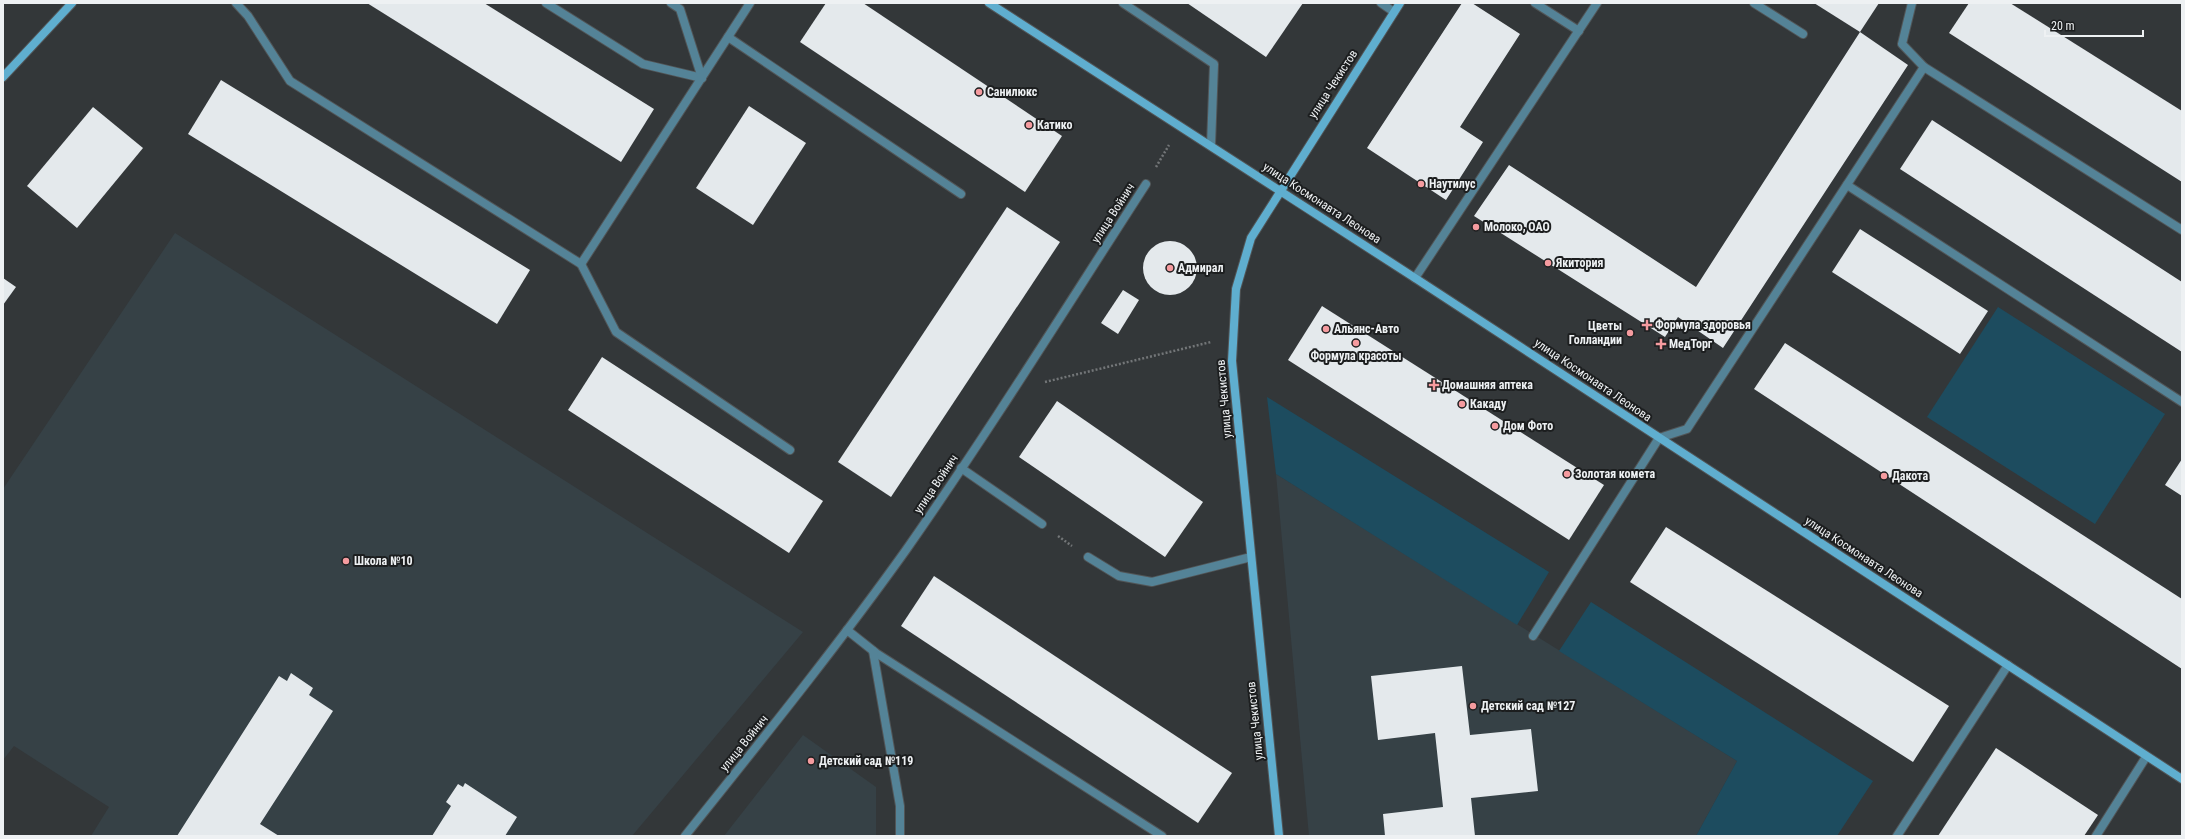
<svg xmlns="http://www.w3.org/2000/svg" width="2185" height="839" font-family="'Roboto Condensed',sans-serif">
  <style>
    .built { fill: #364146 }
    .green { fill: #1d4c5f }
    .building { fill: #e4e9ec }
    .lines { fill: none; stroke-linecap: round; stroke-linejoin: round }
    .lane-casing { stroke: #515557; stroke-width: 10 }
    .street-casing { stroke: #515557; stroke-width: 10 }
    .secondary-casing { stroke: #515557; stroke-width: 10 }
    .path { stroke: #737678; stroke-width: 2.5; stroke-dasharray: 2 2; stroke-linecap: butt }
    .lane { stroke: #548397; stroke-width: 8 }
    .street { stroke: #548397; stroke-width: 8 }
    .secondary { stroke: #5faecf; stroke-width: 8 }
    .poi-dot { fill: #f59b9f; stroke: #1c1e1f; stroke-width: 1.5 }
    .labels { text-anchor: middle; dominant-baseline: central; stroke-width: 4; stroke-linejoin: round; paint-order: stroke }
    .street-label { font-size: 12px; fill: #eef1f3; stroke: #1c1e1f }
    .poi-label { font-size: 12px; font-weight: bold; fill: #eef1f3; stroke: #1c1e1f; text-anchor: start }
  </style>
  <rect width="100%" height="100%" fill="#333739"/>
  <g class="built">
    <polygon points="175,233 803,632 632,836 91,836 109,807 14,746 3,760 3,489"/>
    <polygon points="1276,474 1737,761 1696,836 1309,836"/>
    <polygon points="803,735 876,787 876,836 724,836"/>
  </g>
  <g class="green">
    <polygon points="1998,307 2165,414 2095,524 1927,417"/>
    <polygon points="1267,397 1549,572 1517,625 1276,474"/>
    <polygon points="1591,602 1873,781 1837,836 1696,836 1737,761 1559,651"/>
  </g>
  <g class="building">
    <polygon points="367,3 484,3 654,109 621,162"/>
    <polygon points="826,3 863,3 1062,136 1025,192 800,42"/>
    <polygon points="1187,3 1303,3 1266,57"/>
    <polygon points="1462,3 1472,3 1520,34 1460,127 1483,142 1446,200 1367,148"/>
    <polygon points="1814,3 1879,3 1860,32"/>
    <polygon points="1969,3 2010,3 2182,111 2182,182 1949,33"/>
    <polygon points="1860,32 1908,65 1723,348 1678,317 1665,337 1474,216 1509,165 1696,287"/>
    <polygon points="221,80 530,270 497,324 188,134"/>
    <polygon points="749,106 806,143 753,225 696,188"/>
    <polygon points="93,107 143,148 77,228 27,186"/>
    <polygon points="1932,120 2182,282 2182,352 1900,169"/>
    <polygon points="1007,207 1060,242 891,497 838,462"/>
    <polygon points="1860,229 1988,311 1960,354 1832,272"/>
    <circle cx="1170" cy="268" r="27"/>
    <polygon points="3,278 16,287 3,305"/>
    <polygon points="1123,290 1139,300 1118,334 1101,323"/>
    <polygon points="1322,306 1604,485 1569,540 1288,360"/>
    <polygon points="1785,343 2182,599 2182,669 1754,389"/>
    <polygon points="602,357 823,501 789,553 568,410"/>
    <polygon points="1057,401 1203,502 1165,557 1019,457"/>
    <polygon points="2182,459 2182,496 2165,485"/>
    <polygon points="1666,527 1949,706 1913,762 1630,582"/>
    <polygon points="934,576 1232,773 1198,823 901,626"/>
    <polygon points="1462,666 1470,735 1531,729 1538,791 1471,798 1475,836 1385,836 1383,814 1443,807 1435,733 1378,740 1371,676"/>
    <polygon points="291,673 313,688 309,695 333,711 260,824 279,836 177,836 279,676 287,681"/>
    <polygon points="1996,748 2098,815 2084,836 1938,836"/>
    <polygon points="465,783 517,817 505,836 432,836 451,806 446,802 458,784 463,787"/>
  </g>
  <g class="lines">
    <g class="lane-casing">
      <g id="lane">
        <polyline points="236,3 248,16 290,81 581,264 616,332 790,450"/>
        <polyline points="546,3 643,64 702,78"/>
        <polyline points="671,3 680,9 702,78"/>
        <polyline points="1123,3 1214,64 1211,145"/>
        <polyline points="1381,3 1394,12"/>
        <polyline points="1535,3 1579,31"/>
        <polyline points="1754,3 1803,34"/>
        <polyline points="728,37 961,194"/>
        <polyline points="1924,67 2182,230"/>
        <polyline points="1847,185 2182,402"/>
        <polyline points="581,264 750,3"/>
        <polyline points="1415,278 1597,3"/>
        <polyline points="847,630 876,653 1162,836"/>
        <polyline points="1533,636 1659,438 1687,429 1924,67 1902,44 1912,3"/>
        <polyline points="873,651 900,806 900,836"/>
        <polyline points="1897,836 2008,665"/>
        <polyline points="2096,836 2146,757"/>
      </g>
    </g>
    <g class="street-casing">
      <g id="street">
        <polyline points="961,468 1042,524"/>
        <polyline points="1088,557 1119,576 1152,582 1251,557"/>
        <path d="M685 836C760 742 836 648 906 550 990 430 1067 306 1146 184"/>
      </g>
    </g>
    <g class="secondary-casing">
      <g id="secondary">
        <polyline points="989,3 1415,278 2182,779"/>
        <polyline points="3,77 72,3"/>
        <polyline points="1279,836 1232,361 1236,289 1251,238 1400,3"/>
      </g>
    </g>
    <g class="path">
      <polyline points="1156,167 1169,145"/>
      <polyline points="1045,382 1211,342"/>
      <polyline points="1058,536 1072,546"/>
    </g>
    <use href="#lane" class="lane"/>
    <use href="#street" class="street"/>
    <use href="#secondary" class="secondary"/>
  </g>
  <g class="poi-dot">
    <circle cx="979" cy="92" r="4"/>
    <circle cx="1029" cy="125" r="4"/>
    <circle cx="1421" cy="184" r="4"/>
    <circle cx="1476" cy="227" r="4"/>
    <circle cx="1548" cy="263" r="4"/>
    <circle cx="1170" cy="268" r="4"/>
    <path d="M1645 319h4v4h4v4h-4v4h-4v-4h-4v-4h4z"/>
    <circle cx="1326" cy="329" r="4"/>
    <circle cx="1630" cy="333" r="4"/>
    <circle cx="1356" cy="343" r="4"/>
    <path d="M1659 338h4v4h4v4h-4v4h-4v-4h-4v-4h4z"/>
    <path d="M1432 379h4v4h4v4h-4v4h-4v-4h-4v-4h4z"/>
    <circle cx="1462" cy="404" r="4"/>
    <circle cx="1495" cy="426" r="4"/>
    <circle cx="1567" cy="474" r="4"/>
    <circle cx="1884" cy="476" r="4"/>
    <circle cx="346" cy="561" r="4"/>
    <circle cx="1473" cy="706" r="4"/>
    <circle cx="811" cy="761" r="4"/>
  </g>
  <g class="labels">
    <g class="street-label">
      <text transform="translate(1333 84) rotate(-57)">улица Чекистов</text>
      <text transform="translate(1322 203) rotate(33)">улица Космонавта Леонова</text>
      <text transform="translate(1113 213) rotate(-57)">улица Войнич</text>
      <text transform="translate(1593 380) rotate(34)">улица Космонавта Леонова</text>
      <text transform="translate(1224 399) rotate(-95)">улица Чекистов</text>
      <text transform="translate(936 484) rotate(-56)">улица Войнич</text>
      <text transform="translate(1864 557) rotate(33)">улица Космонавта Леонова</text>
      <text transform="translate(1255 721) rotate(-96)">улица Чекистов</text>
      <text transform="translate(744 743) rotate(-51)">улица Войнич</text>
    </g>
    <g class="poi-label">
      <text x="987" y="92">Санилюкс</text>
      <text x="1037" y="125">Катико</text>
      <text x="1429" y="184">Наутилус</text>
      <text x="1484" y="227">Молоко, ОАО</text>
      <text x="1556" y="263">Якитория</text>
      <text x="1178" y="268">Адмирал</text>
      <text x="1655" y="325">Формула здоровья</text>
      <text x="1622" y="326" text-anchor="end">Цветы<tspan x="1622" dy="14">Голландии</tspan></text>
      <text x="1334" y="329">Альянс-Авто</text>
      <text x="1669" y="344">МедТорг</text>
      <text x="1356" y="356" text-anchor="middle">Формула красоты</text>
      <text x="1442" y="385">Домашняя аптека</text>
      <text x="1470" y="404">Какаду</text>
      <text x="1503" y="426">Дом Фото</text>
      <text x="1575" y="474">Золотая комета</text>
      <text x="1892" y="476">Дакота</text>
      <text x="354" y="561">Школа №10</text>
      <text x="1481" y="706">Детский сад №127</text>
      <text x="819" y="761">Детский сад №119</text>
    </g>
  </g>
  <rect width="2185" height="839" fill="none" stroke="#eef1f3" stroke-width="8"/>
  <path d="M2045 30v6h98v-6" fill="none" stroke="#eef1f3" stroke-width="2"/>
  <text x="2051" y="30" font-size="12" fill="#eef1f3" stroke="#1c1e1f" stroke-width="3" paint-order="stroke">20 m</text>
</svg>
